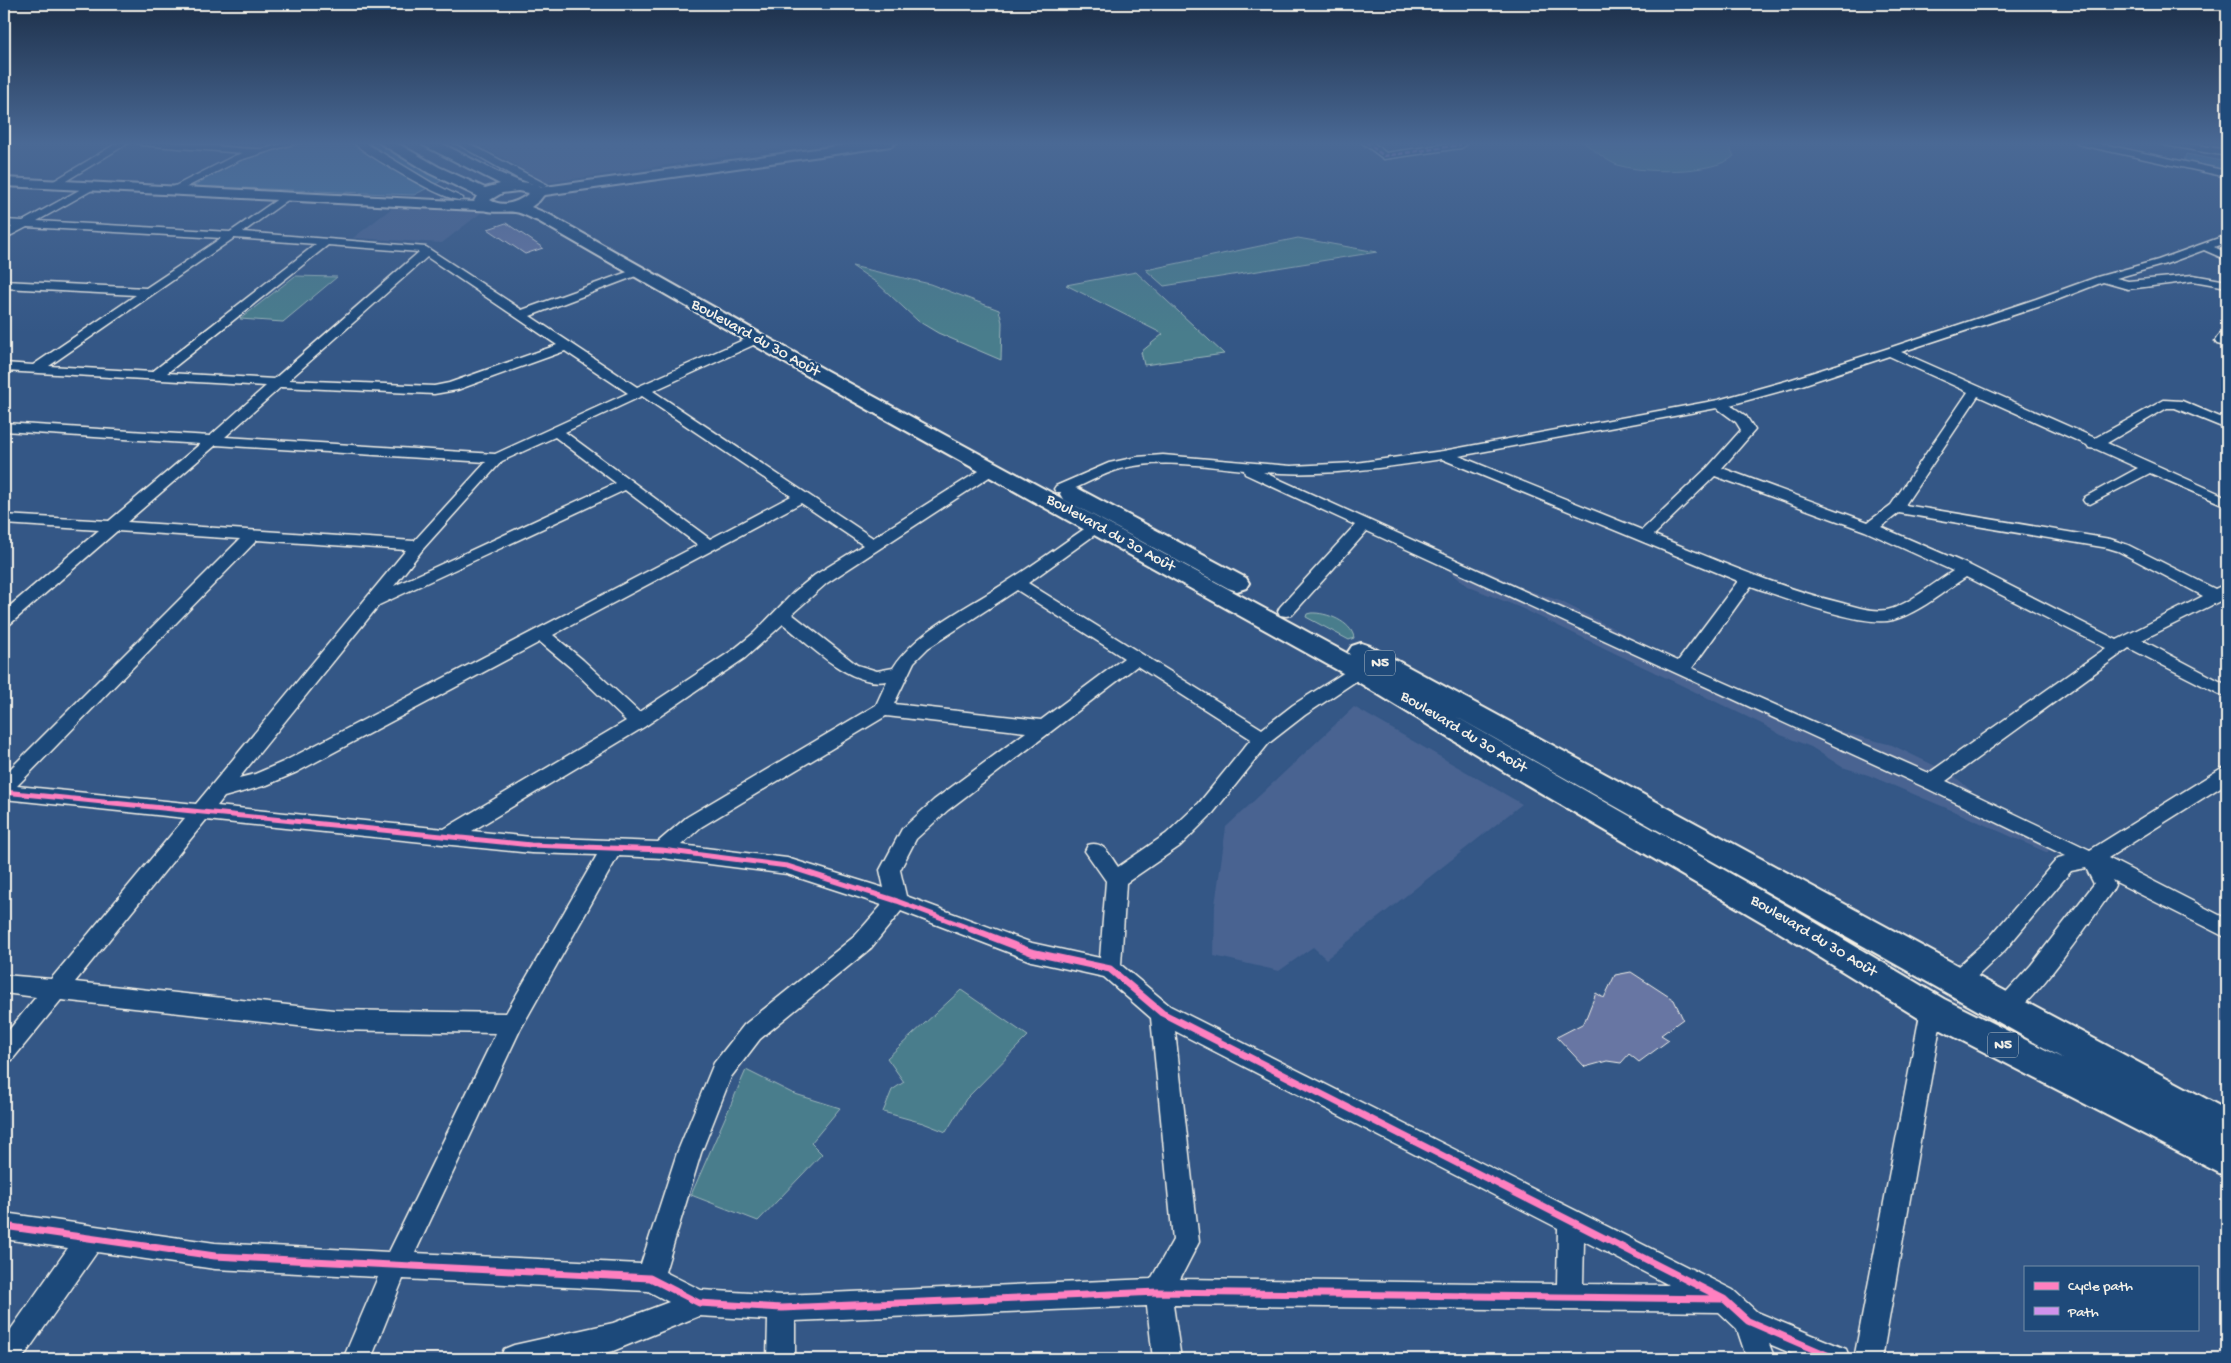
<svg xmlns="http://www.w3.org/2000/svg" width="2231" height="1363" font-family="'Gochi Hand',sans-serif">
<style>
.built{fill:#486391}
.green{fill:#487d8c;stroke:#9eb7ba}
.water{fill:#4879a4;stroke:#8da9bf}
.building{fill:#6876a3;stroke:#f4f1e8}
.lines{fill:none;stroke-linecap:round;stroke-linejoin:round}
.minor-casing{stroke:#f4f1e8;stroke-width:3}
.major-casing{stroke:#f4f1e8;stroke-width:4}
.highway-casing{stroke:#f4f1e8;stroke-width:4}
.minor{fill:#1f4a7a;fill-rule:evenodd}
.major{fill:#1f4a7a;fill-rule:evenodd}
.highway{fill:#1f4a7a;fill-rule:evenodd}
.quiet{stroke:#d193ec;stroke-width:2.5;stroke-dasharray:5 2.5;stroke-linecap:butt}
.cycleway-far1-casing{stroke:#1f4a7a;stroke-width:8}
.cycleway-casing{stroke:#1f4a7a;stroke-width:10}
.cycleway-far1{stroke:#ff80c0;stroke-width:5}
.cycleway{stroke:#ff80c0;stroke-width:7}
.labels{text-anchor:middle;dominant-baseline:central;stroke-width:4.5;stroke-linejoin:round;paint-order:stroke}
.shield{fill:#1f4a7a;stroke:#b4bfc7;stroke-width:1}
.shield-label{font-size:15px;font-weight:bold;fill:#f4f1e8}
.street-label{font-size:16px;fill:#f4f1e8;stroke:#1f4a7a}
</style>
<rect width="100%" height="100%" fill="#345786"/>
<filter id="ink" filterUnits="userSpaceOnUse"><feTurbulence type="fractalNoise" baseFrequency=".02" numOctaves="2"/><feDisplacementMap in="SourceGraphic" scale="10" xChannelSelector="R" yChannelSelector="G"/><feConvolveMatrix kernelMatrix="1 2 1 2 8 2 1 2 1" color-interpolation-filters="sRGB"/></filter>
<g filter="url(#ink)">
<path class="built" d="M475 142H820L547 183Z
M392 208 482 212 442 243 353 238Z
M1445 567 1482 568 1519 587 1560 601 1665 655 1779 708 1846 733 1892 745 1952 774 1975 794 2052 831 2048 853 1956 812 1868 775 1842 767 1811 747 1781 735 1764 725 1521 608 1467 586Z
M1354 707 1522 804 1326 959 1313 947 1279 971 1214 956 1215 905 1226 827Z"/>
<path class="green" d="M1583 142H1726L1734 156C1715 174 1639 174 1615 164 1604 159 1593 149 1583 142Z
M1298 238 1377 252 1164 286 1146 270Z
M852 266 930 284 999 310 1002 322 1001 360 938 333 918 321 877 283Z
M1136 272 1224 354 1144 365 1141 352 1163 334 1066 285Z
M295 276 337 277 283 322 240 319Z
M1311 613C1326 612 1352 622 1354 638L1349 640 1306 617 1307 614Z
M961 990 1028 1036 966 1099 946 1132 923 1123 883 1112 892 1090 904 1082 887 1058Z
M746 1070 792 1093 840 1108 811 1143 822 1154 758 1221 691 1195Z"/>
<path class="water" d="M309 142H381L447 178 414 195 193 186 237 162 261 153Z
M2186 154 2227 162V171L2184 162Z"/>
<path class="building" d="M506 223 543 248 525 254 488 229Z
M1631 972 1674 1000 1683 1019 1661 1035 1669 1040 1639 1062 1629 1054 1621 1063 1607 1061 1585 1067 1557 1037 1584 1023 1596 993 1604 998 1615 975Z"/>
<g class="lines">
<g class="minor-casing">
<path id="minor" d="M119 142H130L56 187H48L47 185Z
M136 142C177 139 217 148 257 149 269 150 282 141 299 142L240 160 173 194 169 193V189L234 156 243 153 141 145Z
M353 142H364L432 183 463 198 462 200C448 203 364 154 353 142Z
M454 142H466L548 185 543 188 517 178Z
M1361 142H1372L1386 153 1461 142 1466 145 1461 148 1384 159Z
M2076 142H2093L2227 171V177L2081 145Z
M2159 142H2179L2227 150V156L2164 145Z
M90 184 94 185V189L37 221 230 232 285 194 290 197 289 199 243 232 426 247 522 310 633 270H641L643 272 641 274 530 316 637 387 752 336H760L762 339 760 342 653 391 873 538 987 466H997L999 469 997 472 827 583 792 614 857 665 877 671 893 668C917 629 973 605 1011 579 1038 562 1063 543 1090 525H1100L1103 528 1100 531 1028 583 1262 729 1293 705 1353 667 1359 665 1365 667 1368 671 1365 675 1305 715 1269 743 1213 813 1180 846 1126 883 1121 965 1170 1006 1733 1290 1757 1312 1846 1349 1850 1359H1805L1769 1344 1775 1359H1747L1737 1329 1719 1312 1173 1305 1181 1359H1153L1147 1306 795 1321V1359H767L768 1320 699 1316 613 1351 574 1359H500L504 1349 514 1345 613 1323 669 1302 648 1291 403 1279 371 1359H343L378 1277 215 1269 97 1252 22 1359H4V1339L68 1248 4 1239V1213L215 1243 389 1252 496 1033 334 1030 61 1000 12 1060 4 1063V1036L36 997 4 993V975L51 979 185 818 4 799V775L240 539 117 531 10 624 4 625V611L99 530 4 524V515L109 521 200 444 4 431V423L210 436 266 386 4 371V363L33 365 136 295 4 288V281L146 288 221 238 27 227 4 239V232L12 227 4 226V220L23 221ZM234 238 316 244 152 372 49 366ZM328 245 419 252 274 379 167 373ZM427 257 557 345 449 383 434 386 289 380ZM565 351 628 393 495 454 225 437 281 387 434 394 457 390ZM642 396 791 496 710 539 565 432ZM555 437 616 483 394 586 423 549 502 461ZM216 445 486 462 414 541 127 522ZM625 490 698 545 283 762 255 774 239 778 379 605ZM801 503 863 545 815 575 794 592 754 633 733 650 639 712 583 660 553 635ZM257 540 406 550 196 804 17 786ZM1017 590 1124 658 1041 720 894 704 914 662 928 648ZM783 624C810 645 850 688 887 681L876 705 687 817 658 842 531 837 472 831 644 727 745 658ZM540 642 571 668 626 721 444 829 217 806 224 797 267 785 297 772ZM1137 666 1251 739 1199 803 1166 834 1118 867C1110 856 1104 840 1088 845L1085 851 1106 881 1100 958 1032 943 906 896 900 870 916 839 948 810ZM886 716 1026 732 934 800 902 829 880 870 884 888 787 858 681 845 701 827ZM206 820 531 853 597 855 506 1013 334 1010 75 982ZM618 856 662 858 787 874 882 905 855 936 744 1025 714 1063 677 1153 641 1264 415 1253 520 1030ZM901 911 1031 961 1104 977 1151 1018 1173 1240 1151 1279 782 1295 701 1290 665 1272 701 1153 731 1077 760 1039 871 948ZM1175 1031 1558 1228 1557 1284 1180 1279 1199 1242ZM1584 1241 1669 1285 1583 1284Z
M2227 235V242L2214 247 2227 253V260L2204 250 2166 264 2116 278 2128 281 2193 275 2227 281V287L2193 281 2128 289 2103 282 2044 305 1901 352 2095 438 2164 400 2182 401 2227 420V429L2175 408H2167L2107 443 2227 497V506L2150 473 2090 504 2085 503 2083 500 2085 497 2138 468 2096 449 2089 448 2087 445 1978 396 1905 505 2110 539 2128 545 2215 589 2227 583V596L2222 600 2142 640 2227 685V698L2129 648 1946 781 2090 850 2220 769 2227 767V783L2108 858 2227 919V938L2112 880 2115 885 2112 891C2093 917 2031 1009 2006 1018L1998 1015 1995 1008 1998 1001 2031 965 2094 884 2086 868 2071 871 2005 950 1963 990 1955 993 1947 990 1944 983 1947 976 1989 938 2058 858 2066 856 1924 787 1367 531 1292 615 1286 616 1280 615 1278 611 1280 607 1355 525 1245 474 1244 470C1203 466 1160 458 1120 469 1102 474 1084 485 1066 492H1056L1054 489 1056 486 1109 463 1137 457 1163 455 1291 466 1355 463 1443 451 1718 400 1786 381 1886 349 2036 299 2097 277 2158 260ZM1889 356 1968 392 1891 505 1868 522 1722 468 1755 430 1746 416 1730 405 1796 387ZM1717 408 1736 422 1741 430 1708 467 1642 530 1459 456ZM1442 459 1738 581 1678 661 1263 472C1323 477 1382 468 1442 459ZM1715 476 1865 531 1953 571C1935 582 1907 606 1887 610 1872 612 1856 607 1842 603 1777 587 1716 560 1654 535ZM1899 513 2108 548 2118 551 2203 596 2117 640 1971 566 1881 527ZM1966 577 2106 648 1929 773 1692 668 1751 586C1783 597 1862 628 1893 620 1919 613 1944 591 1966 577Z
M2227 330V342L2221 345 2217 344 2215 341C2218 336 2221 332 2227 330Z
M1932 999 1940 1002 1943 1009 1882 1359H1854L1921 1009 1924 1002Z"/>
</g>
<g class="major-casing">
<path id="major" d="M866 142H897L891 146 538 196 531 192 538 188Z
M4 178 496 203 503 207 496 211 4 186Z"/>
</g>
<g class="highway-casing">
<path id="highway" d="M378 142H395L439 167 485 188 500 184 423 145 421 142H439L497 172 521 182 536 184 546 192 539 201 531 207 550 215 827 371 1350 655 1348 652 1352 646 1361 643 1370 646 1964 969 2227 1110V1177L1920 1019 1774 929 1505 772 1350 677 813 379 538 221C532 219 523 213 515 212 500 210 485 217 474 201L477 196 429 173ZM518 191 529 193C519 202 503 208 490 200L502 193ZM1453 715 2064 1059 1944 999 1796 911Z
M1071 487 1079 489 1246 578 1249 583 1246 588 1237 591 1228 588 1063 499 1060 494 1063 489Z"/>
</g>
<use href="#minor" class="minor"/>
<use href="#major" class="major"/>
<use href="#highway" class="highway"/>
<path class="quiet" d="M1366 142 1384 156 1461 145"/>
<g class="cycleway-far1-casing">
<path id="cycleway-far1" d="M4 792 531 845 662 850 787 866 897 901 974 930"/>
</g>
<g class="cycleway-casing">
<path id="cycleway" d="M971 929 1031 952 1110 969 1162 1013 1724 1299 1748 1321 1836 1359
M4 1226 215 1256 650 1278 699 1303 782 1308 1158 1292 1721 1299"/>
</g>
<use href="#cycleway-far1" class="cycleway-far1"/>
<use href="#cycleway" class="cycleway"/>
</g>
</g>
<linearGradient id="sky" x2="0" y2="1"><stop stop-color="#1d304a"/><stop offset="0.43" stop-color="#4a6995"/><stop offset="1" stop-color="#4a6995" stop-opacity="0"/></linearGradient>
<rect width="2231" height="333" fill="url(#sky)"/>
<g class="labels">
<g class="shield">
<rect x="1365" y="650.5" width="30" height="25" rx="4"/>
<rect x="1988" y="1032.5" width="30" height="25" rx="4"/>
</g>
<g class="shield-label">
<text x="1380" y="663">N5</text>
<text x="2003" y="1045">N5</text>
</g>
<g class="street-label">
<text transform="translate(755 339) rotate(29)">Boulevard du 30 Août</text>
<text transform="translate(1110 534) rotate(29)">Boulevard du 30 Août</text>
<text transform="translate(1463 733) rotate(31)">Boulevard du 30 Août</text>
<text transform="translate(1813 937) rotate(31)">Boulevard du 30 Août</text>
</g>
</g>
<rect width="2231" height="1363" fill="none" stroke="#1f4a7a" stroke-width="20"/>
<rect x="10" y="10" width="2211" height="1343" fill="none" stroke="#f4f1e8" stroke-width="2" filter="url(#ink)"/>
<rect x="2024" y="1266" width="175" height="65" fill="#1f4a7a" stroke="#748da6"/>
<rect x="2034" y="1282" width="25" height="8" fill="#ff80c0" stroke="#748da6"/>
<text x="2068" y="1290" font-size="15" fill="#f4f1e8">Cycle path</text>
<rect x="2034" y="1307" width="25" height="8" fill="#d193ec" stroke="#748da6"/>
<text x="2068" y="1316" font-size="15" fill="#f4f1e8">Path</text>
</svg>
